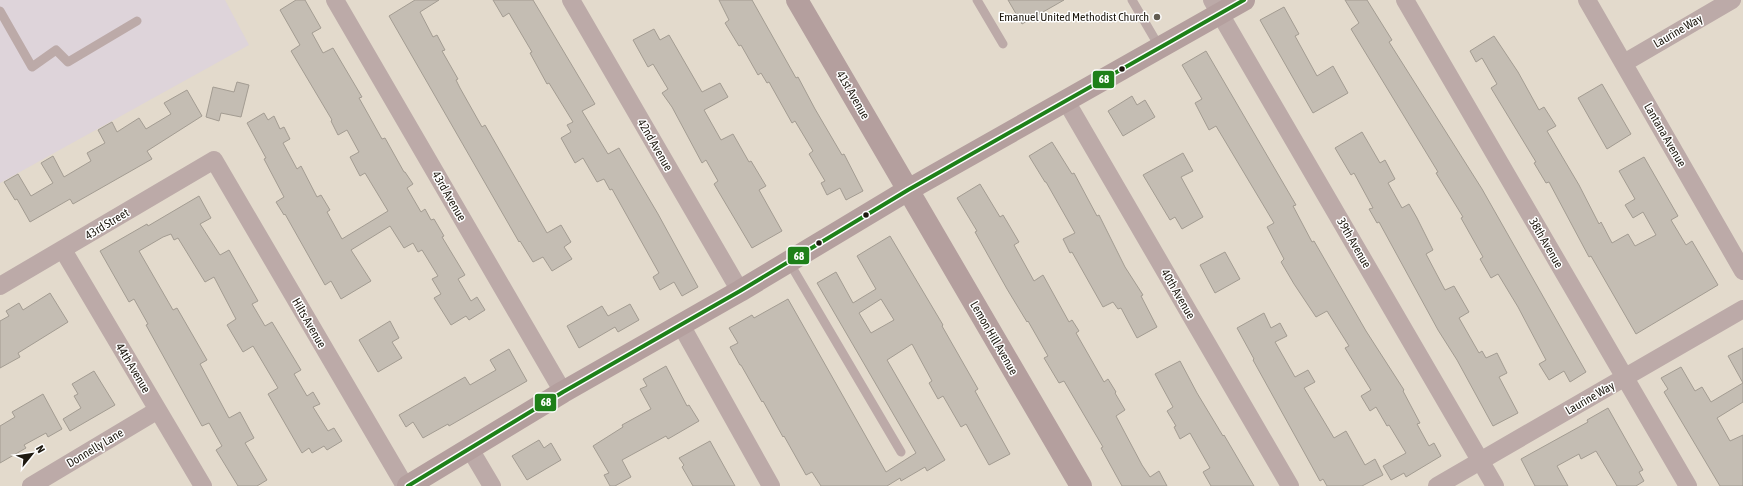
<svg xmlns="http://www.w3.org/2000/svg" width="1743" height="486" font-family="'Asap Condensed',sans-serif">
<style>
.education{fill:#ded4da}
.building{fill:#c4bdb3;stroke:#a39c92;fill-rule:evenodd}
.lines{fill:none;stroke-linecap:round;stroke-linejoin:round}
.lane{stroke:#bcaaa8;stroke-width:9}
.street{stroke:#bcaaa8;stroke-width:18}
.secondary{stroke:#b49f9e;stroke-width:22}
.bus-1-casing{stroke:#fff;stroke-width:7}
.bus-1{stroke:#1e8019;stroke-width:4}
.poi-dot{fill:#635d52;stroke:#fff;stroke-width:1.5}
.bus-dot{fill:#1e1910;stroke:#fff;stroke-width:1.5}
.labels{text-anchor:middle;dominant-baseline:central;stroke-width:3;stroke-linejoin:round;paint-order:stroke}
.poi-label{font-size:12px;fill:#1e1910;stroke:#fff;text-anchor:end}
.street-label{font-size:12px;fill:#1e1910;stroke:#fff}
.line-badge{stroke:#fff;stroke-width:1.5}
.badge-label{font-size:11px;text-anchor:middle;font-weight:bold;fill:#fff}
</style>
<rect width="100%" height="100%" fill="#e3dacc"/>
<path class="education" d="M0 0H225L249 45 0 183Z"/>
<path class="building" d="M296 0H305L321 28 312 33 323 53 333 48 362 97 359 98 382 139 385 138 404 172H405L413 184 407 188 421 212 425 209 431 220 434 219 444 236 442 237 465 275 458 279 471 301 477 297 485 310 469 320 466 316 451 325 434 298 441 294 432 279 438 276 422 250 418 252 413 243 404 248 390 226 351 250 371 281 341 299 331 281 325 285 285 214 284 215 276 202 284 197 264 159 266 158 247 123 264 113 268 120 274 116 280 129 284 127 290 139 283 143 297 169 301 166 317 197 321 195 330 210 327 212 342 239 388 211 365 173 360 176 350 157 359 152 347 130 338 135 331 121 332 120 291 51 300 45 280 10Z
M415 0H439L420 12 433 37 437 35 445 50 442 51 458 79 456 80 460 88 482 127 485 125 547 233 561 225 571 242 564 247 572 259 552 271 543 257 533 262 520 241 519 242 389 16Z
M493 0H533L595 104 582 111 608 154 619 148 658 214 698 287 682 296 674 282 660 290 653 277 659 273 612 189 610 190 604 179 597 182 583 158 575 163 561 138 571 132 567 125 573 122 549 83 547 84 530 53 532 52 509 13 503 17Z
M719 0H752L796 78 798 77 815 109 842 155 844 154 863 191 846 200 840 188 827 195 821 183 825 181 809 154 813 151 795 121 792 123 769 82 767 83 761 73 758 75 741 45 739 46 725 23 729 20Z
M1008 0H1064L1022 24Z
M1345 0H1367L1392 40 1389 42 1482 189 1586 372 1570 382 1564 371 1549 380 1539 364 1546 360 1518 307 1498 274 1491 278 1480 259 1483 257 1461 218 1463 217 1436 173 1438 172 1351 29 1359 23Z
M1284 7 1299 34 1295 36 1317 76 1333 66 1348 93 1313 113 1260 20Z
M654 29 660 40 669 35 702 92 720 83 728 97 704 110 721 140 733 134 749 162 751 161 766 186 759 190 782 231 752 248 714 184 718 181 706 160 702 163 672 107 662 93 668 89 653 64 648 67 633 40Z
M1494 36 1518 72 1539 110 1544 107 1556 126 1547 131 1579 185 1599 224 1601 222 1612 243 1628 234 1635 246 1656 235 1643 212 1633 218 1625 205 1635 199 1619 171 1644 157 1678 216 1671 220 1686 245 1692 241 1718 285 1636 334 1591 256 1589 257 1549 182 1546 183 1534 163 1536 162 1491 88 1497 84 1482 58 1476 62 1470 51Z
M1206 51 1296 205 1293 206 1312 242 1314 241 1366 331 1404 390 1403 391 1420 423 1417 424 1429 446 1434 443 1441 456 1406 477 1404 473 1391 480 1383 466 1406 453 1389 425 1387 426 1376 407 1370 411 1361 396 1371 390 1345 348 1349 346 1327 311 1316 317 1294 284 1281 262 1284 259 1267 227 1274 223 1216 126 1209 130 1195 103 1202 99 1182 65Z
M237 82 249 85 241 117 221 113 219 121 206 117 213 87 234 92Z
M1602 84 1631 134 1607 149 1578 98Z
M187 90 202 116 147 151 152 159 73 204 70 199 30 222 17 199 15 200 4 182 18 174 31 196 53 183 41 163 53 156 64 177 91 161 87 153 105 143 98 130 112 122 117 132 139 118 146 129 171 114 164 103Z
M1132 96 1137 105 1145 100 1155 117 1123 136 1108 111Z
M1362 132 1380 163 1385 160 1395 179 1388 183 1402 208 1409 204 1417 218 1433 250 1426 254 1445 290 1454 286 1469 312 1459 318 1479 353 1482 351 1486 358 1497 353 1507 373 1499 377 1518 413 1493 426 1457 360 1438 330 1379 222 1377 223 1369 209 1373 208 1354 173 1351 175 1335 148Z
M1052 142 1072 174 1074 173 1097 216 1099 215 1125 267 1143 295 1141 296 1157 327 1137 338 1121 308 1118 309 1113 302 1103 307 1072 252 1070 253 1063 239 1075 233 1046 182H1045L1029 156Z
M1183 153 1193 171 1181 177 1203 217 1182 229 1175 217 1170 220 1143 175Z
M980 184 1000 217 1003 215 1019 242 1014 245 1034 281 1043 275 1069 322 1072 320 1079 331 1076 333 1104 382 1108 379 1116 392 1115 393 1125 410 1116 416 1142 465 1150 477 1159 471 1167 486H1122L1101 448 1103 447 1064 381 1059 383 1044 358 1048 356 1028 321 1027 322 1007 289 975 232 977 231 957 198Z
M199 196 211 218 200 224 220 255 229 250 258 301 252 304 265 326 272 322 301 370 294 374 307 396 313 392 320 404 313 407 328 431 334 428 342 441 327 450 324 446 312 453 309 448 302 453 268 394 278 388 253 346 243 352 227 325 236 319 214 277 205 282 178 238 174 240 171 234 163 237 139 251 173 310 177 308 207 360 200 364 229 418 240 412 254 438 245 443 267 480 257 486H238L216 450 222 446 209 423 202 426 146 325 148 324 134 299 129 302 100 251 147 224 148 226Z
M890 236 943 325 942 326 978 389 975 391 1010 454 989 465 966 424 961 427 943 396 938 399 929 383 932 381 912 344 887 360 945 460 927 471 925 467 901 481 900 478 887 486H821L812 472 806 475 784 436 783 437 763 401 762 402 741 365H740L730 347 738 343 729 328 752 315 754 318 788 299 886 472 916 453 817 283 836 272 853 303 876 289 857 256ZM881 299 894 320 871 333 859 313Z
M1225 252 1240 279 1215 293 1200 265Z
M50 293 68 322 18 353 20 357 0 368V321L9 316 6 311 19 303 23 310Z
M630 304 639 320 618 332 615 327 579 348 567 326 602 306 608 316Z
M1264 313 1271 328 1280 323 1287 336 1275 342 1295 377 1308 370 1315 382 1304 388 1334 438 1346 431 1365 465 1375 459 1383 475 1362 486H1327L1323 479 1320 481 1253 360 1254 359 1237 328Z
M390 321 399 338 392 342 402 358 378 372 359 340Z
M1743 348V402L1717 418 1730 441 1743 435V486H1720L1664 392 1668 389 1661 378 1681 367 1695 391 1702 387 1711 402 1743 383 1728 356Z
M509 349 527 381 449 426 448 424 423 438 413 422 406 427 399 415 465 377 470 385 496 370 490 360Z
M1180 361 1197 393 1223 436 1224 435 1254 486H1211L1203 472 1210 468 1190 433 1180 439 1174 427 1176 426 1167 411 1173 407 1155 374Z
M666 366 687 406 689 405 699 421 668 439 666 436 622 460 631 477 615 486H610L604 475 609 473 593 446 623 427 622 425 651 409 640 389 647 386 643 379Z
M94 371 115 405 70 431 63 419 81 408 74 396 78 394 72 384Z
M43 394 62 429 48 437 46 433 24 445 26 448 0 463V426L15 417 12 412Z
M1608 408 1643 470 1639 472 1644 481 1636 486H1617L1596 451 1581 459 1579 454 1557 466 1568 486H1535L1521 459 1588 422 1587 420Z
M539 440 544 448 551 443 561 460 527 480 512 456Z
M710 441 735 486H693L682 467 684 465 679 458Z"/>
<g class="lines">
<path class="lane" d="M977 0 1003 44
M1132 0 1160 48
M0 11 32 67 56 50 68 62 137 21
M789 262 901 452"/>
<path class="street" d="M335 0 563 392
M571 0 740 291
M1212 0 1495 486
M1405 0 1688 486
M1587 0 1743 271
M1624 63 1732 0
M1066 101 1290 486
M63 250 203 486
M0 286 214 160 405 486
M681 325 771 486
M470 449 492 486
M31 486 158 410
M1437 486 1743 309"/>
<path class="secondary" d="M797 0 1081 486
M408 486 563 392 740 291 908 190 1244 0"/>
<g class="bus-1-casing">
<path id="bus-1" d="M408 486 563 392 740 291 908 190 1244 0"/>
</g>
<use href="#bus-1" class="bus-1"/>
</g>
<circle class="poi-dot" cx="1157" cy="17" r="4"/>
<g class="bus-dot">
<circle cx="1122" cy="69" r="3.5"/>
<circle cx="866" cy="215" r="3.5"/>
<circle cx="819" cy="243" r="3.5"/>
</g>
<g class="labels">
<g class="poi-label">
<text x="1149" y="17">Emanuel United Methodist Church</text>
</g>
<g class="street-label">
<text transform="translate(1678 31) rotate(-30)">Laurine Way</text>
<text transform="translate(853 95) rotate(60)">41st Avenue</text>
<text transform="translate(1665 135) rotate(60)">Lantana Avenue</text>
<text transform="translate(655 145) rotate(60)">42nd Avenue</text>
<text transform="translate(449 196) rotate(60)">43rd Avenue</text>
<text transform="translate(107 224) rotate(-31)">43rd Street</text>
<text transform="translate(1354 243) rotate(60)">39th Avenue</text>
<text transform="translate(1546 243) rotate(60)">38th Avenue</text>
<text transform="translate(1178 294) rotate(60)">40th Avenue</text>
<text transform="translate(309 323) rotate(60)">Hilts Avenue</text>
<text transform="translate(994 338) rotate(60)">Lemon Hill Avenue</text>
<text transform="translate(133 368) rotate(59)">44th Avenue</text>
<text transform="translate(1590 398) rotate(-30)">Laurine Way</text>
<text transform="translate(95 448) rotate(-31)">Donnelly Lane</text>
</g>
</g>
<g class="line-badge">
<rect x="1092" y="70" width="23" height="19" rx="4" fill="#1e8019"/>
<rect x="787" y="246" width="23" height="19" rx="4" fill="#1e8019"/>
<rect x="534" y="393" width="23" height="19" rx="4" fill="#1e8019"/>
</g>
<g class="badge-label">
<text x="1104" y="83">68</text>
<text x="799" y="260">68</text>
<text x="546" y="406">68</text>
</g>
<g transform="translate(32 454) rotate(60)" stroke="#ffffff" stroke-width="3" paint-order="stroke">
<path d="M0-3L7 15L0 10L-7 15Z" fill="#1e1910"/>
<text y="-6" font-size="11" font-weight="bold" text-anchor="middle" fill="#1e1910">N</text>
</g>
</svg>
